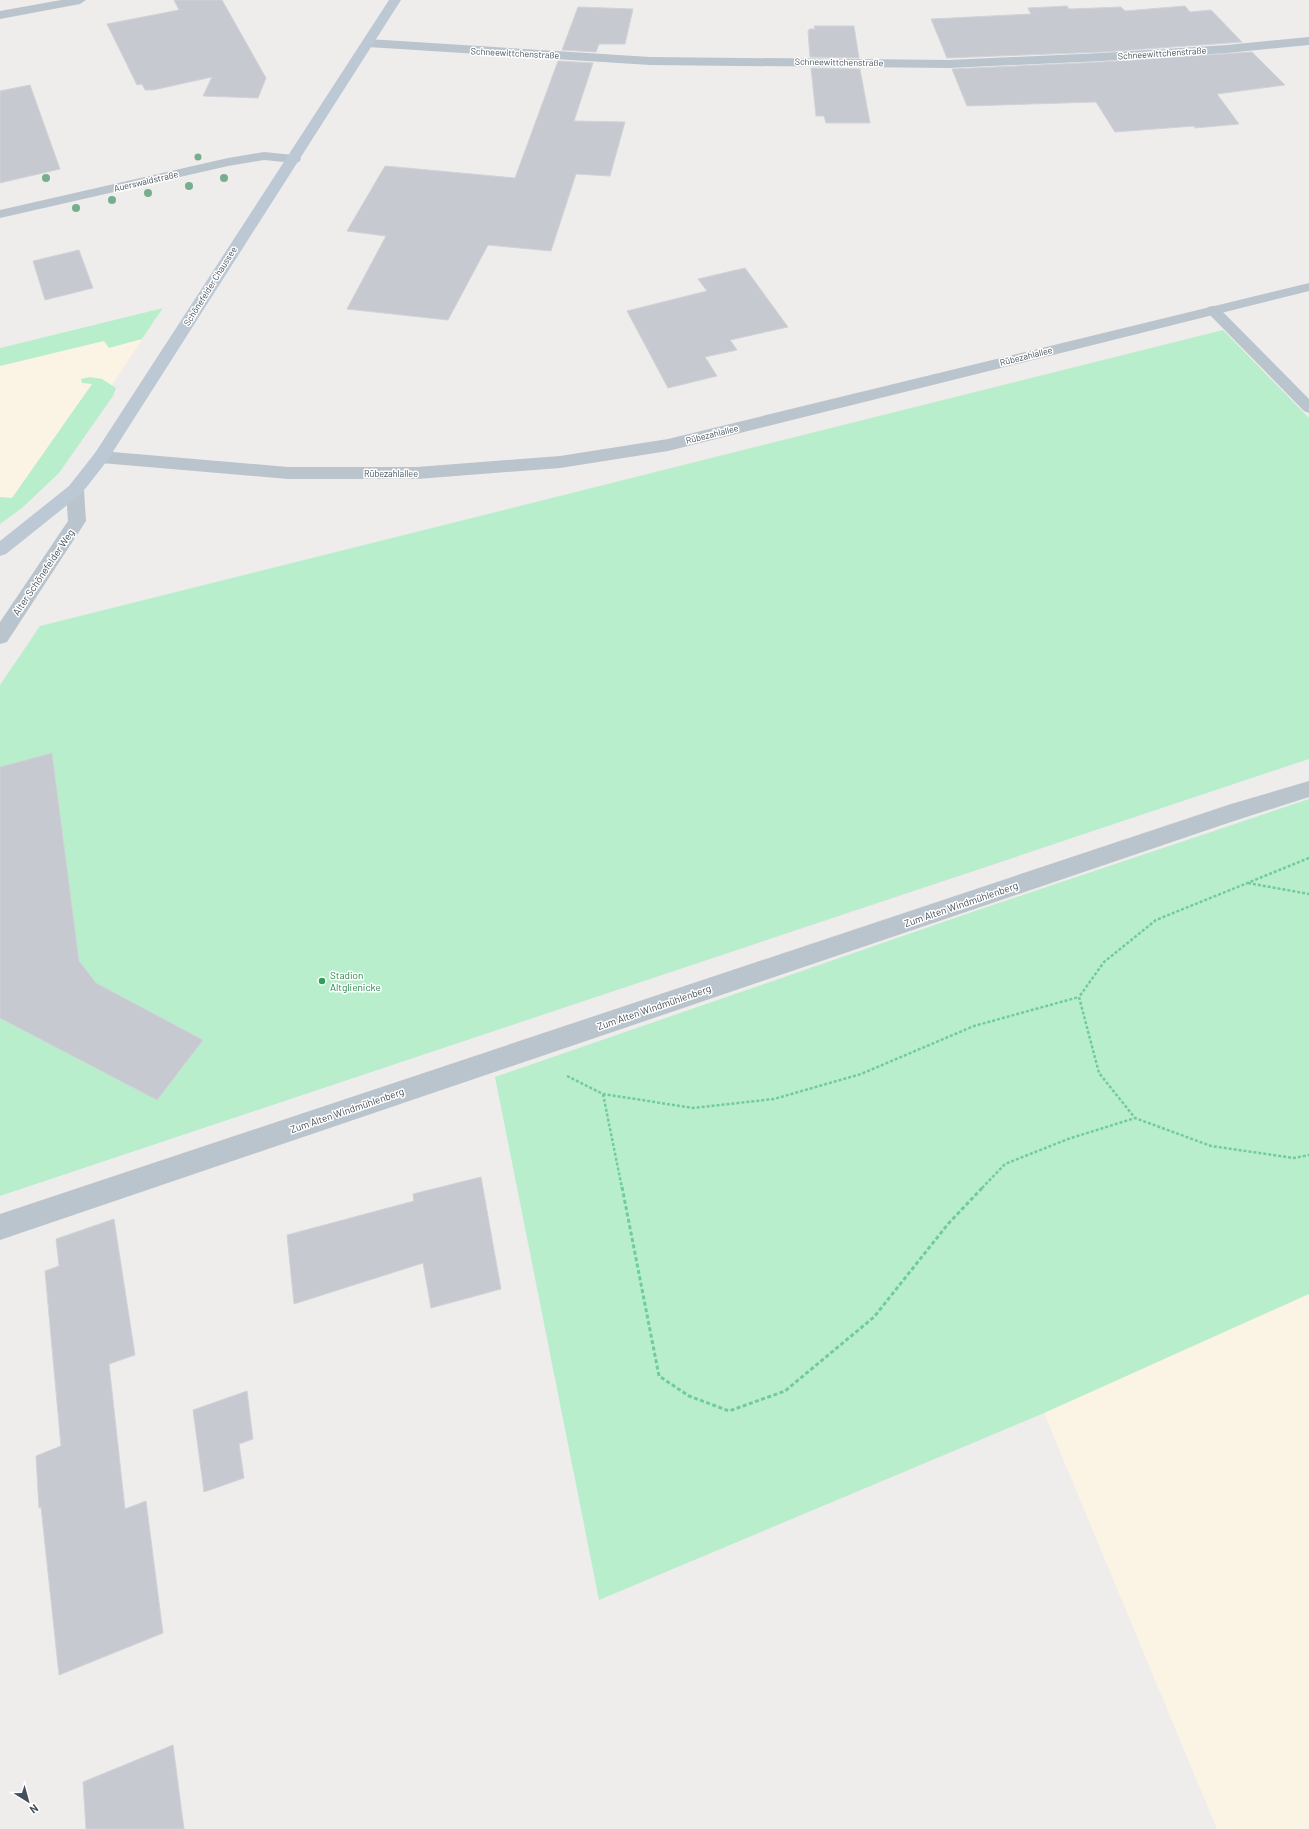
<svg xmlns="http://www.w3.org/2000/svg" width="1309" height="1829" font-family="Barlow,sans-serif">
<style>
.commercial{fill:#fbf4e4}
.green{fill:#b9eecc}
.building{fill:#c6c9cf;stroke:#d0d3d8}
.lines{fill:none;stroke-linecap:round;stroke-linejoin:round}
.path-far1{stroke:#71cc9d;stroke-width:2.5;stroke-dasharray:3 2;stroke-linecap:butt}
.path{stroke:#71cc9d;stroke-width:3;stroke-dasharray:4 2.5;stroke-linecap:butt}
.service{fill:#bac4cc;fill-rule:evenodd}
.minor{fill:#bac4cc;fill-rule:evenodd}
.secondary{fill:#bcc8d4;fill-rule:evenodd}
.tree{fill:#78ae90}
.leisure-dot{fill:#2e9e5b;stroke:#fff;stroke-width:1.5}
.labels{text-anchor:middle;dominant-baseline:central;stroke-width:3;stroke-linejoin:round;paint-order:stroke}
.far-street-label{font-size:9px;fill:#45505a;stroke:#fff}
.street-label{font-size:10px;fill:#45505a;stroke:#fff}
.leisure-label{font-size:10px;fill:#27864d;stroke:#fff;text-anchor:start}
</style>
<rect width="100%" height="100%" fill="#efecec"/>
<path class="commercial" d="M163 308 54 472 22 508 0 519V348Z
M1309 1294V1829H1217L1044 1413Z"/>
<path class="green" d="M163 308 142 339 109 348 104 341 0 366V348Z
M1223 330 1309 418V759L0 1196V685L40 626Z
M90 377 102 379 116 388 113 396 59 473 22 508 0 524V497L12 498 92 384 82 383 81 379Z
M1309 799V1294L1044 1413 599 1600 495 1077 975 911Z"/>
<path class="building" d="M174 0H222L266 78 258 98 203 96 212 77 153 90H145L142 84 137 85 107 24 179 10Z
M1067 6 1069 9 1121 7 1125 11 1185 6 1190 12 1211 10 1242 42 1102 52 947 58 931 19 1031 14 1028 8Z
M578 7 633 9 625 44H599L596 52 562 50Z
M814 26H854L859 58 810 57 808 31H809V29H815Z
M1252 52 1285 85 1217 94 1239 124 1195 128 1194 126 1115 132 1096 102 967 106 952 69 1102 62Z
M558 61 593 63 574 121 625 122 610 176 576 174 551 251 488 245 448 320 347 309 386 236 347 231 385 166 515 178Z
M811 68 860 69 870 123H826L824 116H816Z
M30 85 60 169 0 183V91Z
M79 250 93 288 45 300 33 261Z
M745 268 788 327 730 340 737 350 705 357 717 376 668 388 627 311 707 291 698 279Z
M52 753 79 961 96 983 203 1040 157 1100 0 1018V767Z
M481 1177 501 1289 431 1308 423 1263 294 1304 287 1235 414 1201 413 1194Z
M114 1219 135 1355 109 1364 125 1509 146 1501 163 1633 59 1675 41 1507 39 1508 36 1456 61 1446 45 1271 59 1266 56 1239Z
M247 1391 253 1439 239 1444 244 1478 204 1492 193 1410Z
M173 1745 184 1829H86L83 1782Z"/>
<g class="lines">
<path class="path-far1" d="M1309 858 1156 920 1104 962 1079 997 1099 1073 1135 1118 1211 1146 1294 1158 1309 1155
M1248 883 1309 894
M567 1076 603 1094 693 1108 774 1099 861 1074 974 1026 1079 997
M603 1094 622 1188
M982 1188 1005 1164 1068 1139 1135 1118"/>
<path class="path" d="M622 1187 659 1376 689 1396 729 1411 785 1391 874 1317 948 1224 983 1187"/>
<path class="service" d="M1213 306 1218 307 1309 399V413L1304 411 1208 313 1206 310 1208 307Z"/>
<path class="minor" d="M61 0H86L80 4 0 19V11Z
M1309 37V45L1227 53 1102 61 949 68 650 65 368 47 364 46 362 43 364 40 368 39 650 57 949 60 1102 53 1227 45Z
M264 152 294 155 299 156 301 159 299 162 294 163 264 160 228 166 0 218V210L228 158Z
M1309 283V291L668 451 560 468 417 479H288L101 463 95 461 93 457 95 453 101 451 288 467H417L560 456 668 439Z
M75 484 81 486 84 490 86 521 7 642 0 644V622L68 521 66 490 69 486Z
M1309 781V797L1231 822 0 1240V1214L1231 804Z"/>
<path class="secondary" d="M389 0H401L107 461 81 494 6 554 0 556V541L69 486 95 453Z"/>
</g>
<g class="tree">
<circle cx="198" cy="157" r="3.5"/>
<circle cx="46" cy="178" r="4"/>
<circle cx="224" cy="178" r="4"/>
<circle cx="189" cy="186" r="4"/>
<circle cx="148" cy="193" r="4"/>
<circle cx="112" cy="200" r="4"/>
<circle cx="76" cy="208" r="4"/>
</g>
<circle class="leisure-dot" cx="322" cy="981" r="4"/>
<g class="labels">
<g class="far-street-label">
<text transform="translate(515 53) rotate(3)">Schneewittchenstraße</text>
<text transform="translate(1162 53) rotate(-4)">Schneewittchenstraße</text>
<text transform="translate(839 62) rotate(1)">Schneewittchenstraße</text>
<text transform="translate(146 181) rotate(-13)">Auerswaldstraße</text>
<text transform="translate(210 286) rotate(-58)">Schönefelder Chaussee</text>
<text transform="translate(1026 356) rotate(-14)">Rübezahlallee</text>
<text transform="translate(712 434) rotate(-14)">Rübezahlallee</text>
<text x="391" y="473">Rübezahlallee</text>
</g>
<g class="street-label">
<text transform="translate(43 572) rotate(-56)">Alter Schönefelder Weg</text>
<text transform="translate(961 904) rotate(-19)">Zum Alten Windmühlenberg</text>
<text transform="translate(654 1007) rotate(-19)">Zum Alten Windmühlenberg</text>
<text transform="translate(347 1110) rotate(-19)">Zum Alten Windmühlenberg</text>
</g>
<g class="leisure-label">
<text x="330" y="975">Stadion<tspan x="330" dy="12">Altglienicke</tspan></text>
</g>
</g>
<g transform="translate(28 1801) rotate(143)" stroke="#ffffff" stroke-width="3" paint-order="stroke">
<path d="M0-3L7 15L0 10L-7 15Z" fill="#45505a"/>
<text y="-6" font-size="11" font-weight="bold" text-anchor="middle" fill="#45505a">N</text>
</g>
</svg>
